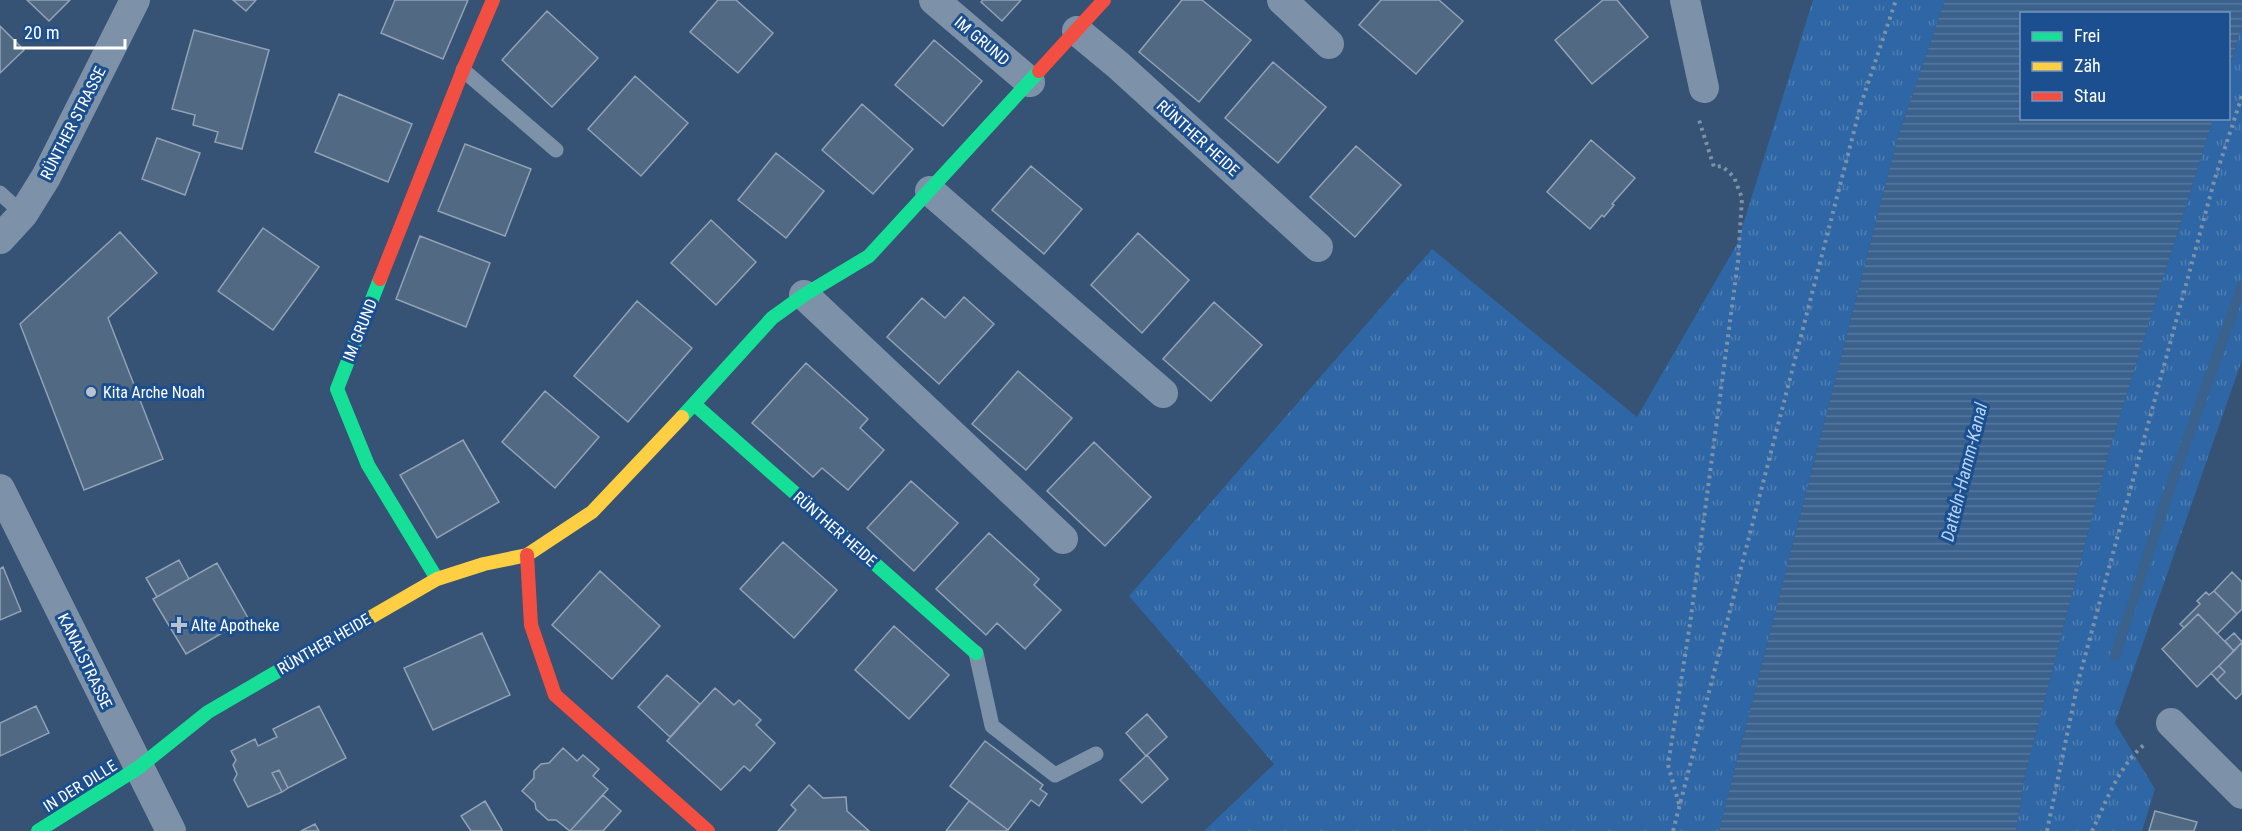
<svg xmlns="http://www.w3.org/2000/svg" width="2242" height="831" font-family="'Roboto Condensed',sans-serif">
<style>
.grass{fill:url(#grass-tufts)}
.water{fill:url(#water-rules)}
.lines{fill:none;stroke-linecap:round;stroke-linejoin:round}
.stream{stroke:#3b618d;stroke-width:10}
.building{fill:#526984;stroke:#92a2b6;stroke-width:1.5}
.path{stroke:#7d92a8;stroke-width:4;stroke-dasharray:3 4.5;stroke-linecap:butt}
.lane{stroke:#7d92a8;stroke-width:15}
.street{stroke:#7d92a8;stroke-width:30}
.fast{stroke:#16e098;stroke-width:14}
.slow{stroke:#ffcf43;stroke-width:14}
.jam{stroke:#f24e42;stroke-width:14}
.poi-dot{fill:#b9c2ce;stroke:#1b4f8f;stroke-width:2}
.labels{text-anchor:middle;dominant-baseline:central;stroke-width:6;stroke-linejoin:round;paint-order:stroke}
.street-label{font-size:16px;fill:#fff;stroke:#1b4f8f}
.poi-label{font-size:16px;fill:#fff;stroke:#1b4f8f;text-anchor:start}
.water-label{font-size:18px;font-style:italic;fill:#b5d3f5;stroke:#1b4f8f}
</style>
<defs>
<pattern id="grass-tufts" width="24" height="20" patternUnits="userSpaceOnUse" patternTransform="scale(1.5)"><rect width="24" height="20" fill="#2f66a5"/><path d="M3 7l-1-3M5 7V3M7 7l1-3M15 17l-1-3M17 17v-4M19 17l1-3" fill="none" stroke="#4e7db2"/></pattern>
<pattern id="water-rules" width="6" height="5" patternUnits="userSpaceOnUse" patternTransform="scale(1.5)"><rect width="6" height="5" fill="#3b618d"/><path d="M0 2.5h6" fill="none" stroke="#58799e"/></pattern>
</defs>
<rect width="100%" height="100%" fill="#365274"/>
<path class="grass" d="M1813 0H1945L1897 140 1719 831H1204L1274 764 1129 596 1432 249 1637 417 1737 244Z
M2242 26V360L2115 723 2155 789 2142 831H2016L2025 775 2110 447 2213 119 2228 118 2229 69Z"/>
<path class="water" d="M1945 0H2242V26L2229 69 2228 14H2022V118L2213 119 2110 447 2025 775 2016 831H1719L1897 140Z"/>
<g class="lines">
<path class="stream" d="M2115 656 2171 485 2242 286"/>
</g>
<path class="building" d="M27 0H70L49 21Z
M233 0H256L246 11Z
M395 0H468L443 59 381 33Z
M718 0H736L773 33 738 73 690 32Z
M983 0H1021L1002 21 981 2Z
M1182 0H1202L1251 40 1199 102 1139 52Z
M1381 0H1439L1463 21 1416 74 1359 25Z
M1603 0H1617L1648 37 1592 84 1555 40Z
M547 11 598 58 552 107 502 60Z
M0 26 24 50 0 73Z
M194 30 269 50 242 149 215 142 218 132 193 125 195 115 172 109Z
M934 40 982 81 943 126 895 85Z
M1273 62 1326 107 1278 163 1225 118Z
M635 76 688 123 641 176 588 129Z
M339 94 412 124 388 182 315 152Z
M862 104 913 149 873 194 822 150Z
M157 138 200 153 185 195 142 179Z
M1591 140 1635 178 1612 204 1614 205 1604 217 1602 215 1590 229 1547 192Z
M465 144 531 169 505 236 438 211Z
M1356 146 1401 185 1355 237 1310 197Z
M776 153 824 191 786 238 738 200Z
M1031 166 1082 209 1044 254 992 210Z
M711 220 756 262 716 305 671 263Z
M263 228 319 267 273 330 218 291Z
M120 232 157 273 108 318 163 459 84 490 20 324Z
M1138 233 1189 280 1142 333 1091 285Z
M420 236 490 263 466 327 396 299Z
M964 297 994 324 939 384 887 337 922 298 945 318Z
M637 301 692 348 628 422 574 376Z
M1214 302 1262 345 1211 401 1163 359Z
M806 363 868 419 860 428 884 450 848 490 822 468 813 477 752 423Z
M1018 371 1072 418 1026 470 972 424Z
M545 391 599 437 555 488 502 442Z
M463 440 499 502 437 538 400 475Z
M1094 442 1151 497 1105 546 1047 491Z
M911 481 958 523 914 571 867 528Z
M989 533 1039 579 1034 585 1061 610 1025 649 997 623 986 635 936 589Z
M783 542 837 590 794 638 740 589Z
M179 560 189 579 157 597 146 578Z
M217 563 248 618 186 654 153 599Z
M3 567 21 611 0 620V569Z
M600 571 660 626 612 679 552 625Z
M2232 572 2242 582V609L2237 614 2214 591Z
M2214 591 2237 614 2217 634 2198 614 2184 628 2180 624 2200 604 2197 601 2206 592 2209 595Z
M2198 614 2234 651 2197 687 2162 649Z
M894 626 949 675 909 719 855 670Z
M482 633 510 695 433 730 404 668Z
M2234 633 2242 642 2234 651 2225 641Z
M2242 642V693L2236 699 2217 680 2225 672 2219 666Z
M2219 666 2225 672 2217 680 2211 673Z
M667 675 700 704 670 737 638 707Z
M715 688 734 705 739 700 761 720 756 725 775 743 750 771 744 766 721 790 667 741Z
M36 706 49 733 0 756V723Z
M319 706 346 758 288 788 279 770 272 773 282 792 248 807 234 780 237 774 233 765 236 760 231 751 255 739 258 746 277 737 273 729Z
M1147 714 1167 737 1146 756 1126 733Z
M985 741 1043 785 1040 789 1047 794 1039 806 1031 800 1008 830 950 786Z
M563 748 577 761 583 755 599 769 593 776 608 789 570 831 556 820H548L536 809 535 803 522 791 534 778V771L541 764 549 763Z
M1147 755 1168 779 1142 803 1120 780Z
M279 770 288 788 282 792 272 773Z
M809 785 823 798 846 797 847 811 869 831H778L796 810 791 805Z
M603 795 621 811 603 831H570Z
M485 801 502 830 500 831H471L461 816Z
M969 801 1008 830 1007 831H946Z
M2155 811 2197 822 2194 831H2149Z
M315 824 319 831H301Z"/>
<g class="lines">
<path class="path" d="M1679 804 1668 765 1690 624 1738 261 1742 198 1734 177 1722 166 1714 167 1699 120
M1673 831 1861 104 1896 0
M2047 831 2078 682 2215 178 2242 96
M2092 831C2106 802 2119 765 2145 744"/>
<path class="lane" d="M463 70 556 150
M0 193 23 214
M976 653 992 726 1055 775 1096 754"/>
<path class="street" d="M934 0 1030 82
M1282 0 1329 44
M1685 0 1704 88
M1077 31 1118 65 1318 247
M930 191 1163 393
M0 239 23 214 46 177 135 0
M804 295 1063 539
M0 489 171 831
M2171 723 2242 794"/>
<path class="fast" d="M380 279 337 389 368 465 437 579
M694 404 976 653
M682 417 772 318 804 295 869 256 1039 71
M38 831 138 768 208 712 340 635"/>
<path class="slow" d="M340 635 437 579 484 564 527 555 592 512 682 417"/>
<path class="jam" d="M1039 71 1104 0
M380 279 463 70 493 0
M527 555 531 625 555 695 708 831"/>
</g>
<g class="poi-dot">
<circle cx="91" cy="392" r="6"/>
<path d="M176 616h6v6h6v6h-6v6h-6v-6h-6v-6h6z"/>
</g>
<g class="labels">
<g class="street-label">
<text transform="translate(982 41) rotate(40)">IM GRUND</text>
<text transform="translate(73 123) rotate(-63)">RÜNTHER STRASSE</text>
<text transform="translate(1198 138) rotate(42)">RÜNTHER HEIDE</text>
<text transform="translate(360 330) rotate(-68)">IM GRUND</text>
<text transform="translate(835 529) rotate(41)">RÜNTHER HEIDE</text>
<text transform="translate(324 644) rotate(-30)">RÜNTHER HEIDE</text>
<text transform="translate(85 661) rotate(64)">KANALSTRASSE</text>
<text transform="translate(80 786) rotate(-32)">IN DER DILLE</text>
</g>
<g class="poi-label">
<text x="103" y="392">Kita Arche Noah</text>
<text x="191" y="625">Alte Apotheke</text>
</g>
<g class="water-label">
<text transform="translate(1964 472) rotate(-76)">Datteln-Hamm-Kanal</text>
</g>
</g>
<rect x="2020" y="12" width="210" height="108" fill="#1b4f8f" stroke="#7695bc" stroke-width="1.5"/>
<rect x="2032" y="32" width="30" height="9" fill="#16e098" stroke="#7695bc" stroke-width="1.5"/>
<text x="2074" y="42" font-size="18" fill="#ffffff">Frei</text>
<rect x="2032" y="62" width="30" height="9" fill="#ffcf43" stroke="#7695bc" stroke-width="1.5"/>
<text x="2074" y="72" font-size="18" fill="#ffffff">Zäh</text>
<rect x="2032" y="92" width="30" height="9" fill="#f24e42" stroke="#7695bc" stroke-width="1.5"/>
<text x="2074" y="102" font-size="18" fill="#ffffff">Stau</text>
<path d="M15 39v9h110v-9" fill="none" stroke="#ffffff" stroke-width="3"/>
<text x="24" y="39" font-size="18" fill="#ffffff" stroke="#1b4f8f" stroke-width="4.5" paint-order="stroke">20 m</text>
</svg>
